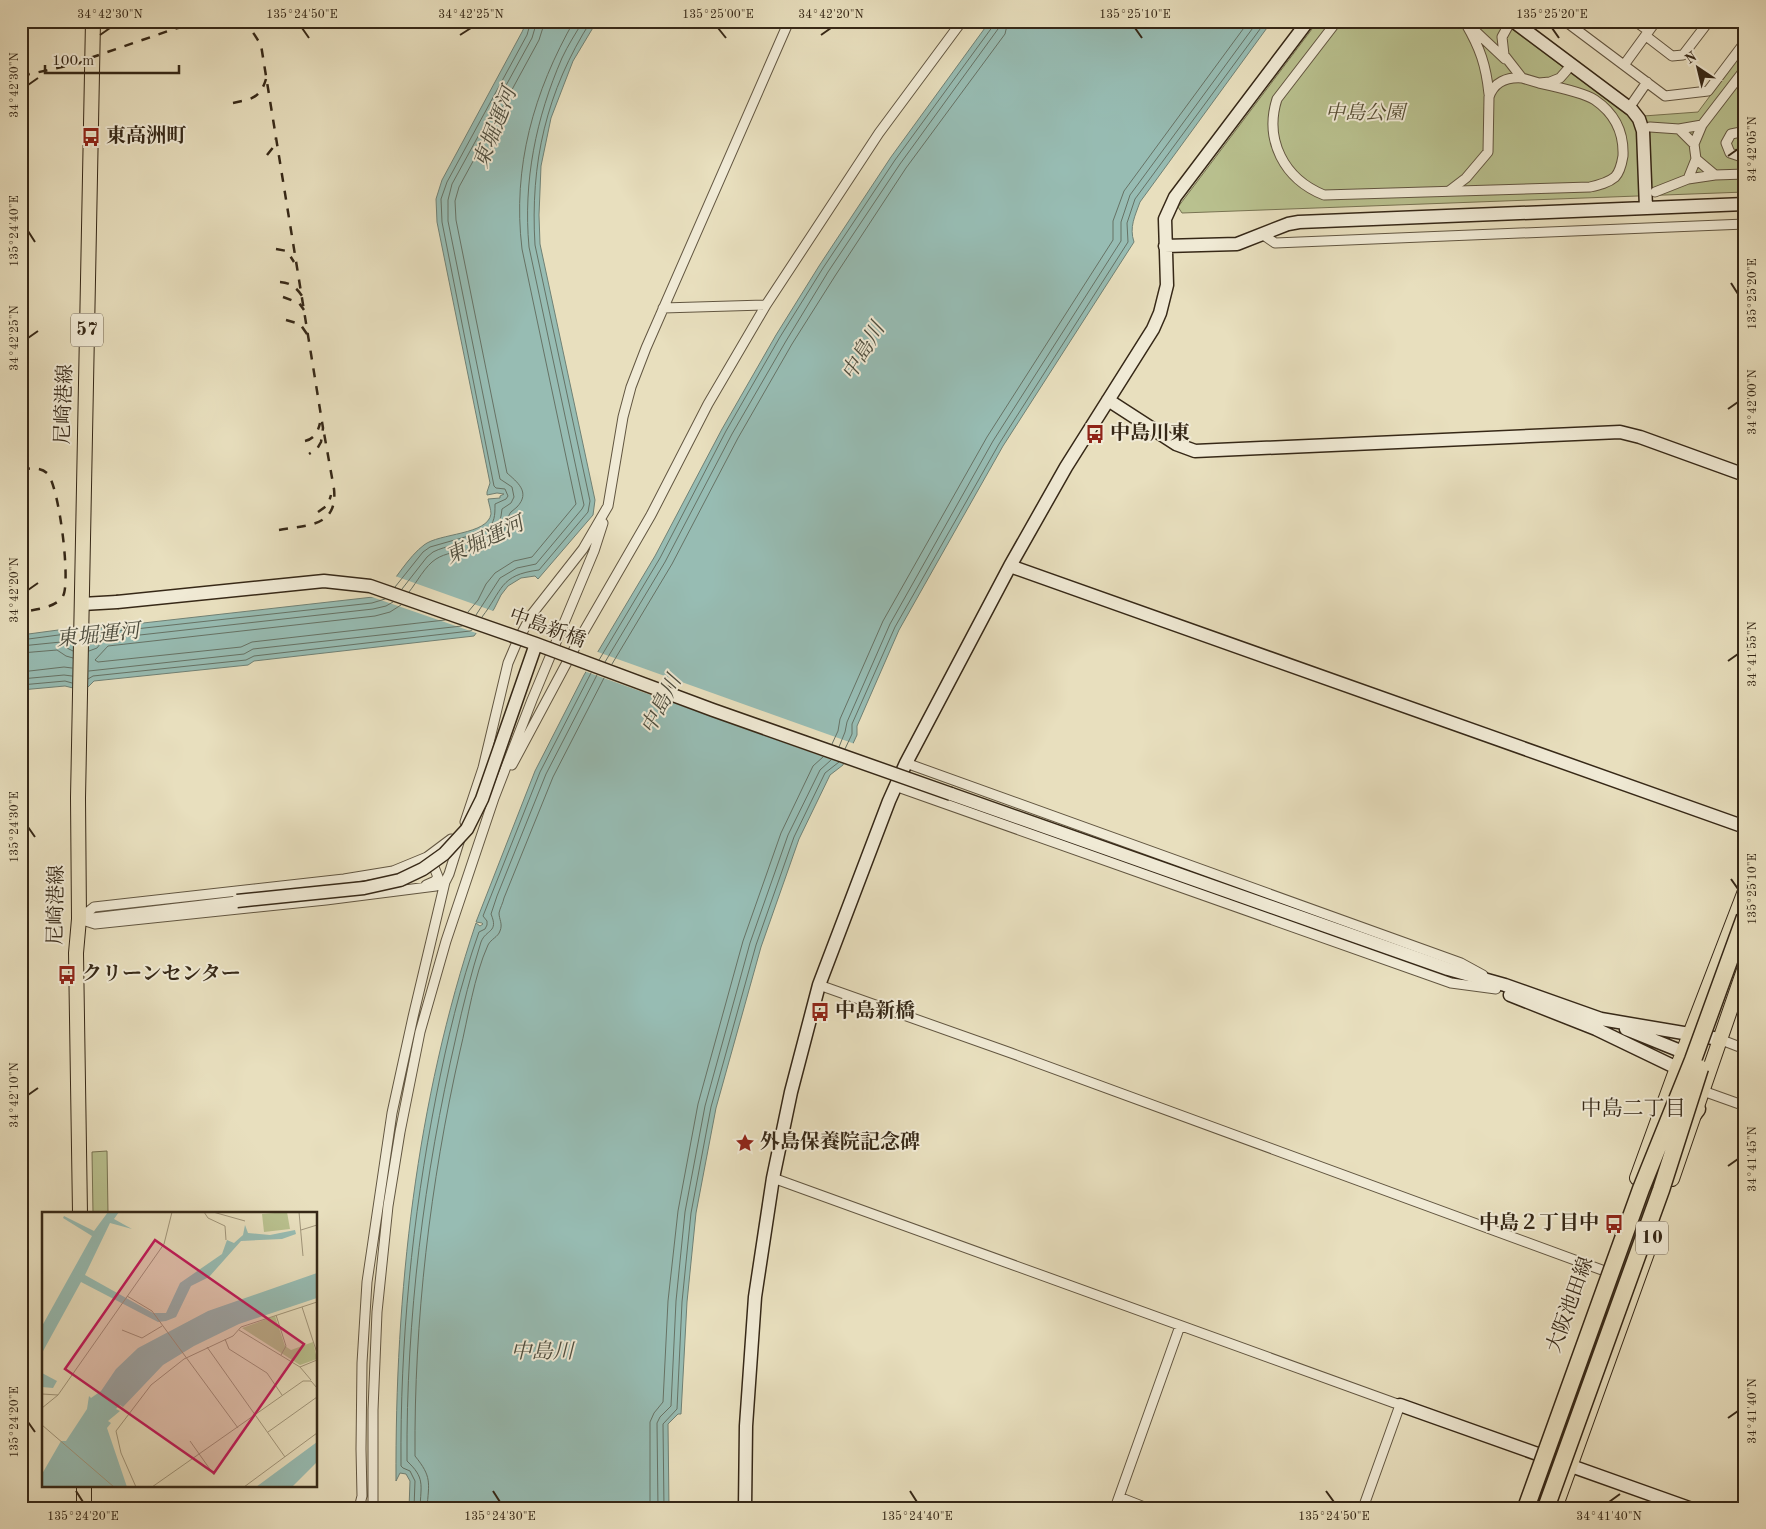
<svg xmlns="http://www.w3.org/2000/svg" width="1766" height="1529" font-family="'Old Standard TT','Noto Serif JP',serif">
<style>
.green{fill:#b9c18f;stroke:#787453}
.water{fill:#97bcb3;stroke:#708175}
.pier{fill:#e8dfbe}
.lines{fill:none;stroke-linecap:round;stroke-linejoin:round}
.shore{stroke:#667265;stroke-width:1}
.street-casing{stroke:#625641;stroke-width:11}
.secondary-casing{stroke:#362817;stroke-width:15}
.primary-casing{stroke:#362817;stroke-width:16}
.highway-casing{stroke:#362817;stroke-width:19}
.street{stroke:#f0ead5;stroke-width:9}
.secondary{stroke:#f0ead5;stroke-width:12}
.primary{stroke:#e8dfbe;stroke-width:14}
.highway{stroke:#e8dfbe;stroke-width:16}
.rail{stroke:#362817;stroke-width:2.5;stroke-dasharray:9 9;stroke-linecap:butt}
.secondary-bridge-casing{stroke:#362817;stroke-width:15;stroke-linecap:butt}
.highway-bridge-casing{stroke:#362817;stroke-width:19;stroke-linecap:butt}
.secondary-bridge{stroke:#f0ead5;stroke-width:12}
.highway-bridge{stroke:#e8dfbe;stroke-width:16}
.ticks{fill:none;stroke:#362817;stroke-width:2}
.labels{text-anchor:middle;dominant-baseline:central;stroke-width:4;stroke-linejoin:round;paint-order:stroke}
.shield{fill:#f0ead5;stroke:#6e6250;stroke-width:1}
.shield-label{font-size:19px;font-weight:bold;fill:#362817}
.park-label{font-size:20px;font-style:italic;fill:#574e35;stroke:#f0ead5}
.poi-label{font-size:20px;font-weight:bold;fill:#362817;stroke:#f0ead5;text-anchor:start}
.street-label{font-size:20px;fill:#362817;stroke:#f0ead5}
.water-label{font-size:21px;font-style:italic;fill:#4e4d3e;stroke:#f0ead5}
.neighbourhood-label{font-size:21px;fill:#362817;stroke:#f0ead5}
.inset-road{fill:none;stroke:#a1967b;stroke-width:1}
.view{fill:#c2185b;fill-opacity:0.15;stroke:#c2185b;stroke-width:2.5}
.inset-edge{fill:none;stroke:#362817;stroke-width:2.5}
.neatline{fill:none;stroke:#362817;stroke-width:2}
.ticks-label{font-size:12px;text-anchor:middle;fill:#362817}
</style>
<rect width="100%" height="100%" fill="#e8dfbe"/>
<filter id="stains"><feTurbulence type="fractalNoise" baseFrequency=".004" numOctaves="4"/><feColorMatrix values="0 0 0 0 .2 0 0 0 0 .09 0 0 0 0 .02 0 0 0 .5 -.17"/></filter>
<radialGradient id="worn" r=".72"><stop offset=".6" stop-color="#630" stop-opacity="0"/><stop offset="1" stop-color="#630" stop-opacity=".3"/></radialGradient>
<path class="green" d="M1318 21H1501L1630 117 1698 112 1745 49V192L1182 213 1178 207Z
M107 1151 108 1213H93L92 1152Z"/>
<path class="water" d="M527 21H597L573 61 551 118 541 166 539 215 540 244 595 500 593 515 538 579 535 576 521 578 508 586 501 595 494 609 474 636 254 661 248 665 94 681 88 687 73 688 65 686 21 690V635L73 628 74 639 90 640V636H92V628L95 626 99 628 382 596C394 581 409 556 424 545 439 533 488 535 491 514 491 510 489 504 488 499L500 498V496L504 494 497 493 487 495V492L490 483 437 222 436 199 442 180 522 32Z
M990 21H1272L1140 202C1135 216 1129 227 1134 242L1003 446 899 630 857 726V735L843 765 830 775 799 839 761 947 716 1108 696 1213 687 1302 681 1414H678L668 1424 669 1508H409L410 1481 406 1474 400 1473 396 1481C395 1293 416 1102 476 923L480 926 483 924 482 923 476 922 535 771 584 675 655 556 722 429 776 335 819 266 891 157Z"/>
<path class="pier" d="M395 576 496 612 479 634 369 596 384 592Z
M595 651 855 744 846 765 584 671Z"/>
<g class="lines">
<path class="shore" d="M395 587 423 552 430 547 486 531C495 522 495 516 495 504L506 499 508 496 505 489 496 488 494 486 442 222 441 199 447 182 527 35 531 21
M402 589 427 557 433 552C460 538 499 550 502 509L511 503 514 497 512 487 500 479 448 221V200L452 184 532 38 537 21
M409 592C417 582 425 566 436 559 455 547 483 554 500 536 507 529 507 516 511 512 513 510 515 509 517 507 531 492 517 482 507 473L456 220 455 201 459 187 539 40 545 21
M401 605 390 612 375 616 108 646 95 660 98 662 241 647 252 642 445 620
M468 612 478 600 486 584 495 573 514 561 532 557 576 504 522 249C512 167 534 91 574 21
M476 615 500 578 517 568 536 564 582 509 584 505 529 247C523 181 536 118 562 58 568 45 576 33 583 21
M482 617C503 590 499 575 539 570L588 512 590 501 535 245C530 164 546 91 591 21
M21 640 66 634 73 644
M89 645 93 643 99 633 372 603 385 599
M21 646 61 642 67 648 73 651
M89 651 97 648 104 639 373 609 386 606 393 602
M21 653 57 650 66 656 73 658
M599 660 660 558 726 431 780 337 823 268 895 160 993 26 994 21
M605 662 665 562 732 434 786 341 828 272 900 164 998 29 1000 21
M612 664 672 564 738 438 792 344 835 276 906 168 1005 34 1008 21
M89 671 244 654 253 649 462 626
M21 672 64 667 72 668
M21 679 64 675 72 676
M88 679 93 676 246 660 254 656 470 631 472 630
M21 685 65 681 72 683
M832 744 838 731 840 719 883 621 987 437 1113 240V221L1124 191 1249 21
M839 747 845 732 847 722 890 624 993 441 1121 241V222L1130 195 1258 21
M845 749 852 734V724L895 627 999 444 1128 242 1127 223 1135 199 1266 21
M414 1508 415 1481 410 1471 403 1468 401 1466C400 1342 412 1219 436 1097 447 1041 460 985 479 932L485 929 487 925V921L483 916 540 772 591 673
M420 1508C421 1484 425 1478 407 1461 406 1318 424 1176 456 1037 463 1005 471 974 481 942 486 929 499 933 491 914L497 896 546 774 597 675
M427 1508C429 1482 432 1477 415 1456 414 1320 430 1184 460 1051 468 1018 474 976 488 945 491 939 498 937 500 931 503 924 499 919 499 913 500 908 503 903 504 898L553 777 604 678
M650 1508V1422L654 1413 663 1402 668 1301 678 1211 698 1104 743 941 781 833 813 766 823 757
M658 1508 657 1423 660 1417 671 1406 676 1301 685 1212 705 1106 750 943 788 835 820 770 831 760
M664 1508 663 1424 677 1409 682 1302 691 1213 711 1107 756 945 794 837 825 773 839 762"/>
<g class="street-casing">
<path id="street" d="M1337 21 1277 99C1264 140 1284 179 1324 195L1590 187C1599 185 1608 183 1615 177 1620 172 1622 162 1623 156 1624 132 1614 113 1595 100 1585 93 1553 86 1539 83
M1565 21 1665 96 1708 91 1745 42
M1635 21 1649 31
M1466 24C1480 48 1486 65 1489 94
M1508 26 1502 37 1504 55 1522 78 1539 83 1550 82 1560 78 1567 70
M1471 27 1505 59
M1646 36 1672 56 1683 55 1709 21
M1624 65 1656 21
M1629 108 1647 82
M1650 127 1679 129 1702 125 1745 69
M1679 129 1694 144
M1745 134 1741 132 1731 134 1726 143 1730 153 1739 156 1745 153
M1696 159 1715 175
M1688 179 1696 159 1694 144 1702 125
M1449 191 1466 178 1488 152 1489 97C1494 82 1507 77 1522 78
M1655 192 1688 179 1715 175 1745 174
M1262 234 1275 243 1745 224
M663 308 766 305
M906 763 1461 963 1483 975
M512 765 580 638 651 515 708 404 766 305 879 133 962 21
M895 786 1451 983 1496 989
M465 822 483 768 508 663 517 642 532 614 583 549 608 506 623 417 631 387 646 348 789 21
M425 864 434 867 438 877 435 881 426 885
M79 919 94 907 344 879 393 871 427 857 451 839
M79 919 95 924 326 900 436 886 445 882
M84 919 237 901
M819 985 1011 1053 1632 1281
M1719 1039 1745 1049
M1699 1087 1703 1091 1745 1106
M773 1178 1400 1405 1363 1508
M1119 1497 1147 1508
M359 1508 362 1496 361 1449 362 1363 367 1282 392 1113 413 1017 445 882 449 874 460 839
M373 1508V1410L377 1312 388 1206 400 1132 420 1032 446 941 494 798 532 700 594 551 603 523
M1115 1508 1180 1326"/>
</g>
<g class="secondary-casing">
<path id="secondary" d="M1513 21 1632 110 1639 119 1643 131 1646 208
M1165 246 1237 244 1288 224 1299 222 1745 204
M1108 400 1176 444 1195 451 1620 432 1640 437 1745 475
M1010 566 1745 827
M82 604 117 602
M951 794 1448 969 1505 985 1601 1019 1719 1039
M1510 995 1596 1029 1677 1068
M1626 1029 1683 1052 1690 1057
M1400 1405 1689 1508
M745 1508 746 1426 755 1297 773 1178 791 1092 819 985 889 801 906 763 1010 566 1066 467 1153 329 1160 313 1167 285 1165 219 1175 197 1308 21"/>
</g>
<g class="primary-casing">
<path id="primary" d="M1637 1178 1677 1068 1745 891
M1672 1179 1745 967
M80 1213 76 953 79 919 78 798 93 21
M84 1485V1508
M1555 1508 1651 1242"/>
</g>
<g class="highway-casing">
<path id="highway" d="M1680 1131 1697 1109
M1535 1508 1554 1459"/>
</g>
<use href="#street" class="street"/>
<use href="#secondary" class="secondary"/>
<use href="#primary" class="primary"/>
<use href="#highway" class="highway"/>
<path class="rail" d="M240 21C250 25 255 36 261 45L323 428 321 442 317 449 309 454
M21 76 80 63 93 57 174 29 209 21
M233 103C251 99 260 99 266 79
M267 155 275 145 276 138
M276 249 287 251 294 262
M280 282C291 283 296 287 302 296
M283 297 299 303 304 310
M286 320 300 324 307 334
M305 441C314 439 318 432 320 423
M21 470C30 468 40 467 47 473 59 484 71 582 63 596 56 608 34 610 21 612
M318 512 328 505 331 495
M279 530C307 525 338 527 334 489L324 433"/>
<g class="secondary-bridge-casing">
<path id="secondary-bridge" d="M117 602 324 581 370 586 536 644 713 710 951 794
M237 901 364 888 400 880 423 869 444 854 467 829 482 799 536 644"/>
</g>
<g class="highway-bridge-casing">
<path id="highway-bridge" d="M1526 1508 1641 1189 1693 1060 1745 917
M1546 1508 1661 1190 1700 1068"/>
</g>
<use href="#secondary-bridge" class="secondary-bridge"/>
<use href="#highway-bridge" class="highway-bridge"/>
</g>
<path class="ticks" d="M302 28 309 38M718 28 726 38M1135 28 1142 38M1552 28 1559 38M100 35 110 28M460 35 471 28M821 35 831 28M28 85 38 78M1728 156 1738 149M28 231 35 242M1731 283 1738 294M28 338 38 331M1728 409 1738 402M28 590 38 583M1728 661 1738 654M28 827 35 837M1731 879 1738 889M28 1095 38 1088M1728 1166 1738 1159M1728 1418 1738 1411M28 1422 35 1432M76 1491 83 1502M493 1491 500 1502M910 1491 917 1502M1326 1491 1334 1502M1609 1502 1620 1494"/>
<defs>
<g id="bus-bare" transform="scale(1.5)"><path d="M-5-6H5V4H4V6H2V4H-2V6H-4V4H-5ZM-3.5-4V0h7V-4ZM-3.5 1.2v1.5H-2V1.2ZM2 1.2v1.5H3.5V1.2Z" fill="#8f2418" stroke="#f0ead5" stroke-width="2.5" paint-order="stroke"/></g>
<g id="sight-bare" transform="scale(1.5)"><path d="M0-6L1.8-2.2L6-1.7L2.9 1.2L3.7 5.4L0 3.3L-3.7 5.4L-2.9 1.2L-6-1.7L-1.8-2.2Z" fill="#8f2418" stroke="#f0ead5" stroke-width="2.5" paint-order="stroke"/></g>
</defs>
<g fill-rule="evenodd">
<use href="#bus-bare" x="91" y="137"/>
<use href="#bus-bare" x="1095" y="434"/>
<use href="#bus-bare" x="67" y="975"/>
<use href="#bus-bare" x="820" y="1012"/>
<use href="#sight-bare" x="745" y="1143"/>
<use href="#bus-bare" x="1614" y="1224"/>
</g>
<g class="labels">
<g class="shield">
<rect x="71" y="313.5" width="32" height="33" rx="4"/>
<rect x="1636" y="1221.5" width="32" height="33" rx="4"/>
</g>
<g class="shield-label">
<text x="87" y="330">57</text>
<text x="1652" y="1238">10</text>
</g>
<g class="park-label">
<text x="1365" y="114">中島公園</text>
</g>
<g class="poi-label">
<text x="106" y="137">東高洲町</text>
<text x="1110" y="434">中島川東</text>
<text x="82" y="975">クリーンセンター</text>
<text x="835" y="1012">中島新橋</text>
<text x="760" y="1143">外島保養院記念碑</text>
<text x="1599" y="1224" text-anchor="end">中島２丁目中</text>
</g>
<g class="street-label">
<text transform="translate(65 404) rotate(-88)">尼崎港線</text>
<text transform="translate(547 629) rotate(20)">中島新橋</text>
<text transform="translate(57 905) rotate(-89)">尼崎港線</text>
<text transform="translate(1571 1305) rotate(-70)">大阪池田線</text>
</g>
<g class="water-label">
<text transform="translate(496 128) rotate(-69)">東堀運河</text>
<text transform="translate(864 352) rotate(-59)">中島川</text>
<text transform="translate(485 541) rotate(-25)">東堀運河</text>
<text transform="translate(98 636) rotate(-6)">東堀運河</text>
<text transform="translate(662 705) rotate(-63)">中島川</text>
<text x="542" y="1352">中島川</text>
</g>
<g class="neighbourhood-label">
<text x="1633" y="1109">中島二丁目</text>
</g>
</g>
<g transform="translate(42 1212)">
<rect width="275" height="275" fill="#e8dfbe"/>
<path d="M245 0 248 17 222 20 220 2ZM233 104 243 134 249 138 271 130 275 147 258 153 200 116Z" fill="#b9c18f"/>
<path d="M66 0H77L72 7 90 17 68 11 43 63 111 101H124L138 71 180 42 185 28 192 31 201 23 203 13 206 21 228 23 253 18 254 22 240 27 199 29 167 65 149 74 134 105 124 109 116 110 39 70 0 141V114L50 24 21 6 22 4 52 19ZM275 61V86L197 112 152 134 121 153 81 195 78 193 74 197 78 199 66 209 69 211 65 216 85 275H0V262L19 229H24L45 197 47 184 49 186 59 179 74 157 96 136 166 99ZM0 161 15 169 11 176 0 175ZM275 230V250L250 275H214Z" fill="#97bcb3"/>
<path class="inset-road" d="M162 0 166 6 183 14 184 28M171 0 203 9M257 0 261 44M259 18 275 13M85 84 110 99 196 216M260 95 275 141M234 103 244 134 239 143M80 118 100 126 120 114M197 118 258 155 269 168M183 127 187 137 225 161 240 183M165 135 243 245M258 155 275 148M0 182 16 183 122 32 130 0M0 196 16 183M0 213 72 275M226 220 275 185M148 229 172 263M94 275 79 241 74 219 109 173 142 147 191 124 199 115 275 90M110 275 261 169H269L275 176M202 275 275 221"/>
<path class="view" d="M113 28 262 132 172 261 23 157Z"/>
<rect width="275" height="275" class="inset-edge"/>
</g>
<rect width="1766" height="1529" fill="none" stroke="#e8dfbe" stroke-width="55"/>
<g transform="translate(1698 68) rotate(325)" stroke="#f0ead5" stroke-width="4" paint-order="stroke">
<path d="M0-4L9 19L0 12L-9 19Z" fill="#362817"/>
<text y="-8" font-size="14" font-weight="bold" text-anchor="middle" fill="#362817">N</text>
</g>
<path d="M45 65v8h134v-8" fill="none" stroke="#362817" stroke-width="2.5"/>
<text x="52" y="65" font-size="15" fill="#362817" stroke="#f0ead5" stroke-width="4" paint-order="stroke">100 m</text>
<rect x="28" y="28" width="1710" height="1474" class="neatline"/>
<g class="ticks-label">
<text x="110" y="18">34°42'30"N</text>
<text x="302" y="18">135°24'50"E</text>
<text x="471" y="18">34°42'25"N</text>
<text x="718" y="18">135°25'00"E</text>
<text x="831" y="18">34°42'20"N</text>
<text x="1135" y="18">135°25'10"E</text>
<text x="1552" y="18">135°25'20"E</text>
<text transform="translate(14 85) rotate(-90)" y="4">34°42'30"N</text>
<text transform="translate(1752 149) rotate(-90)" y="4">34°42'05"N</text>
<text transform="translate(14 231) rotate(-90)" y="4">135°24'40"E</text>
<text transform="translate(1752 294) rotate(-90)" y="4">135°25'20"E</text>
<text transform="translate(14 338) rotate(-90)" y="4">34°42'25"N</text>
<text transform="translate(1752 402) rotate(-90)" y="4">34°42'00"N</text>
<text transform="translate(14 590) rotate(-90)" y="4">34°42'20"N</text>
<text transform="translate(1752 654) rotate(-90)" y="4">34°41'55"N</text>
<text transform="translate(14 827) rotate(-90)" y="4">135°24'30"E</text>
<text transform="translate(1752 889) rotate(-90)" y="4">135°25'10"E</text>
<text transform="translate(14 1095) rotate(-90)" y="4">34°42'10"N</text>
<text transform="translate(1752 1159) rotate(-90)" y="4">34°41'45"N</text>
<text transform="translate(1752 1411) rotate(-90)" y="4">34°41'40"N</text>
<text transform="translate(14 1422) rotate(-90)" y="4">135°24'20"E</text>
<text x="83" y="1520">135°24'20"E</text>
<text x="500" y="1520">135°24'30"E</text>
<text x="917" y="1520">135°24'40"E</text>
<text x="1334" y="1520">135°24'50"E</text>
<text x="1609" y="1520">34°41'40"N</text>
</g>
<rect width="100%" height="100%" filter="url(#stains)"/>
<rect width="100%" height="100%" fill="url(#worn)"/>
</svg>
